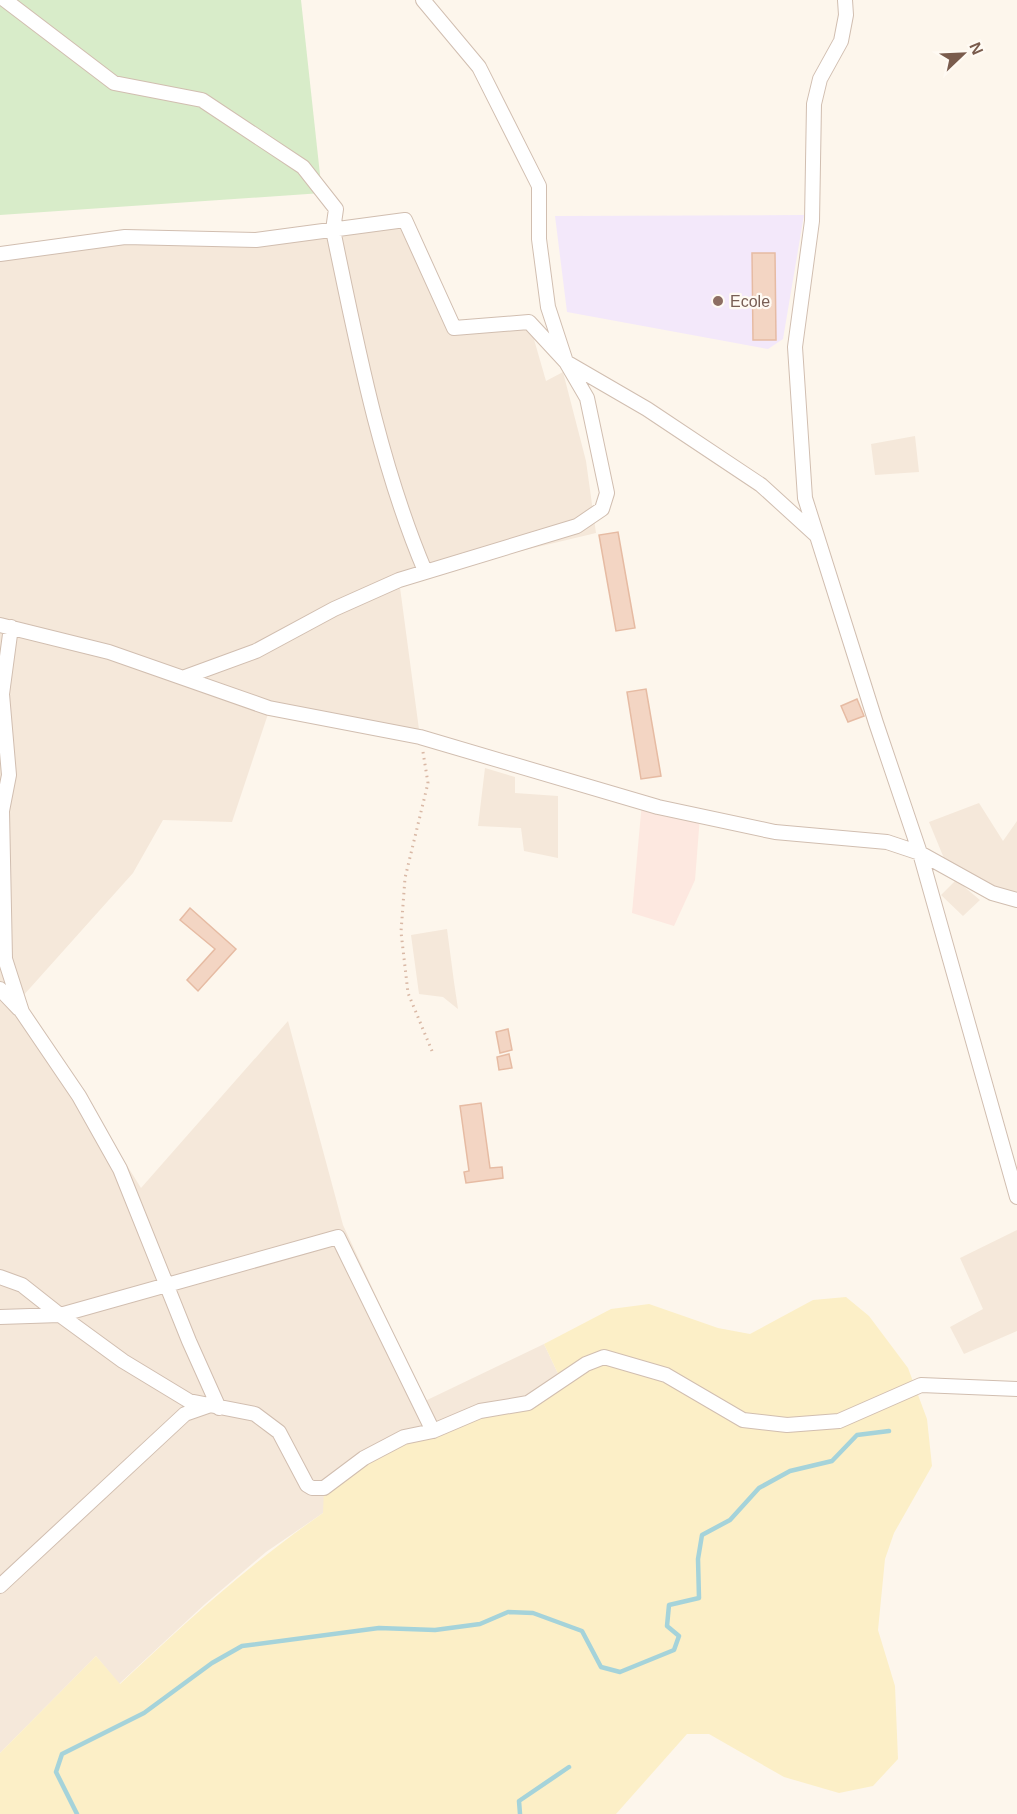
<svg xmlns="http://www.w3.org/2000/svg" width="1017" height="1814" font-family="Arial,sans-serif">
<style>
.residential{fill:#f5e8da}
.commercial{fill:#fde8e0}
.education{fill:#f3e8fa}
.green{fill:#d8ecc9}
.sand{fill:#fcefc7}
.lines{fill:none;stroke-linecap:round;stroke-linejoin:round}
.stream{stroke:#a5d3da;stroke-width:4.5}
.building{fill:#f3d5c3;stroke:#e6bba3;stroke-width:1.5}
.minor-casing{stroke:#d1beb0;stroke-width:16}
.path{stroke:#d9b8a5;stroke-width:3;stroke-dasharray:1.5 4.5;stroke-linecap:butt}
.minor{stroke:#fff;stroke-width:14}
.education-dot{fill:#8d6e63;stroke:#fffaf3;stroke-width:2}
.labels{text-anchor:middle;dominant-baseline:central;stroke-width:4.5;stroke-linejoin:round;paint-order:stroke}
.education-label{font-size:16px;fill:#785e54;stroke:#fffaf3;text-anchor:start}
</style>
<rect width="100%" height="100%" fill="#fdf6ec"/>
<path class="residential" d="M405 220 454 327 529 322 546 381 563 372 586 461 596 533 399 580 420 737 270 708 232 822 163 820 133 873 22 997 141 1188 288 1021 343 1225 425 1401 544 1344 561 1380 323 1513 266 1552 205 1604 119 1684 96 1656 0 1753V254L125 237 256 240Z
M915 436 919 472 875 475 871 444Z
M485 768 515 777V793L558 796V858L524 851 521 828 478 826Z
M979 803 1003 841 1017 821V900L948 868 929 822Z
M956 880 980 900 963 916 941 895Z
M447 929 454 982 458 1009 443 997 419 994 411 935Z
M1017 1230V1331L964 1354 950 1327 983 1309 960 1258Z"/>
<path class="commercial" d="M642 802 700 816 695 880 674 926 632 913Z"/>
<path class="education" d="M804 215 783 339 768 349 567 312 555 216Z"/>
<path class="green" d="M0 0H301L322 193 0 215Z"/>
<path class="sand" d="M846 1297 869 1316 908 1368 927 1419 932 1466 894 1533 885 1559 878 1630 895 1686 898 1759 873 1786 839 1793 784 1777 709 1734H687L616 1814H0V1753L96 1656 120 1684C187 1621 247 1566 323 1513L324 1488 404 1437 528 1403 561 1380 544 1344 611 1309 649 1304 718 1328 750 1334 813 1300Z"/>
<g class="lines">
<path class="stream" d="M77 1814 56 1772 62 1754 144 1713 212 1663 242 1646 379 1628 435 1630 480 1624 508 1612 533 1613 582 1631 601 1667 620 1672 674 1650 679 1636 667 1626 669 1605 699 1598 698 1559 702 1535 730 1520 759 1488 790 1471 832 1461 857 1435 889 1431
M520 1814 519 1801 569 1767"/>
</g>
<path class="building" d="M752 253H775L776 340H753Z
M618 532 635 628 616 631 599 535Z
M646 689 661 776 641 779 627 692Z
M857 699 864 716 848 722 841 706Z
M190 908 236 949 198 991 187 980 215 949 180 920Z
M508 1029 512 1050 500 1053 496 1032Z
M509 1054 512 1068 499 1070 497 1057Z
M481 1103 490 1168 502 1167 503 1178 466 1183 464 1172 469 1171 460 1106Z"/>
<g class="lines">
<g class="minor-casing">
<path id="minor" d="M5 0 114 83 202 100 303 167 336 209 333 230C357 345 379 462 425 571
M423 0 479 67 539 186V239L548 307 566 362 647 409 761 485 816 535
M845 0 846 15 841 41 820 79 814 104 812 221 795 347 805 498 876 723 920 853 1017 1197
M0 254 125 237 256 240 405 220 454 328 529 322 566 362 587 398 607 493 602 509 577 526 399 580 334 609 256 651 185 677
M0 625 109 652 269 708 420 737 658 807 775 832 887 842 920 853 992 893 1017 900
M11 627 2 694 9 775 2 811 5 959 22 1012 79 1096 120 1169 189 1341 219 1408
M0 989 19 1009
M0 1277 22 1285 60 1315 338 1237 433 1431
M0 1317 60 1315 123 1361 189 1401 255 1414 279 1432 307 1485 312 1488H324L364 1458 404 1437 433 1431 480 1411 528 1403 586 1364 604 1357 666 1375 743 1420 787 1425 839 1421 921 1385 1017 1389
M0 1586 185 1414 208 1406"/>
</g>
<path class="path" d="M423 752 428 783 405 878 401 932 408 993 432 1051"/>
<use href="#minor" class="minor"/>
</g>
<circle class="education-dot" cx="718" cy="301" r="6"/>
<g class="labels">
<g class="education-label">
<text x="730" y="301">Ecole</text>
</g>
</g>
<g transform="translate(963 54) rotate(67)" stroke="#fffaf3" stroke-width="4.5" paint-order="stroke">
<path d="M0-4.5L10 22L0 15L-10 22Z" fill="#7a5c4d"/>
<text y="-9" font-size="16" font-weight="bold" text-anchor="middle" fill="#7a5c4d">N</text>
</g>
</svg>
